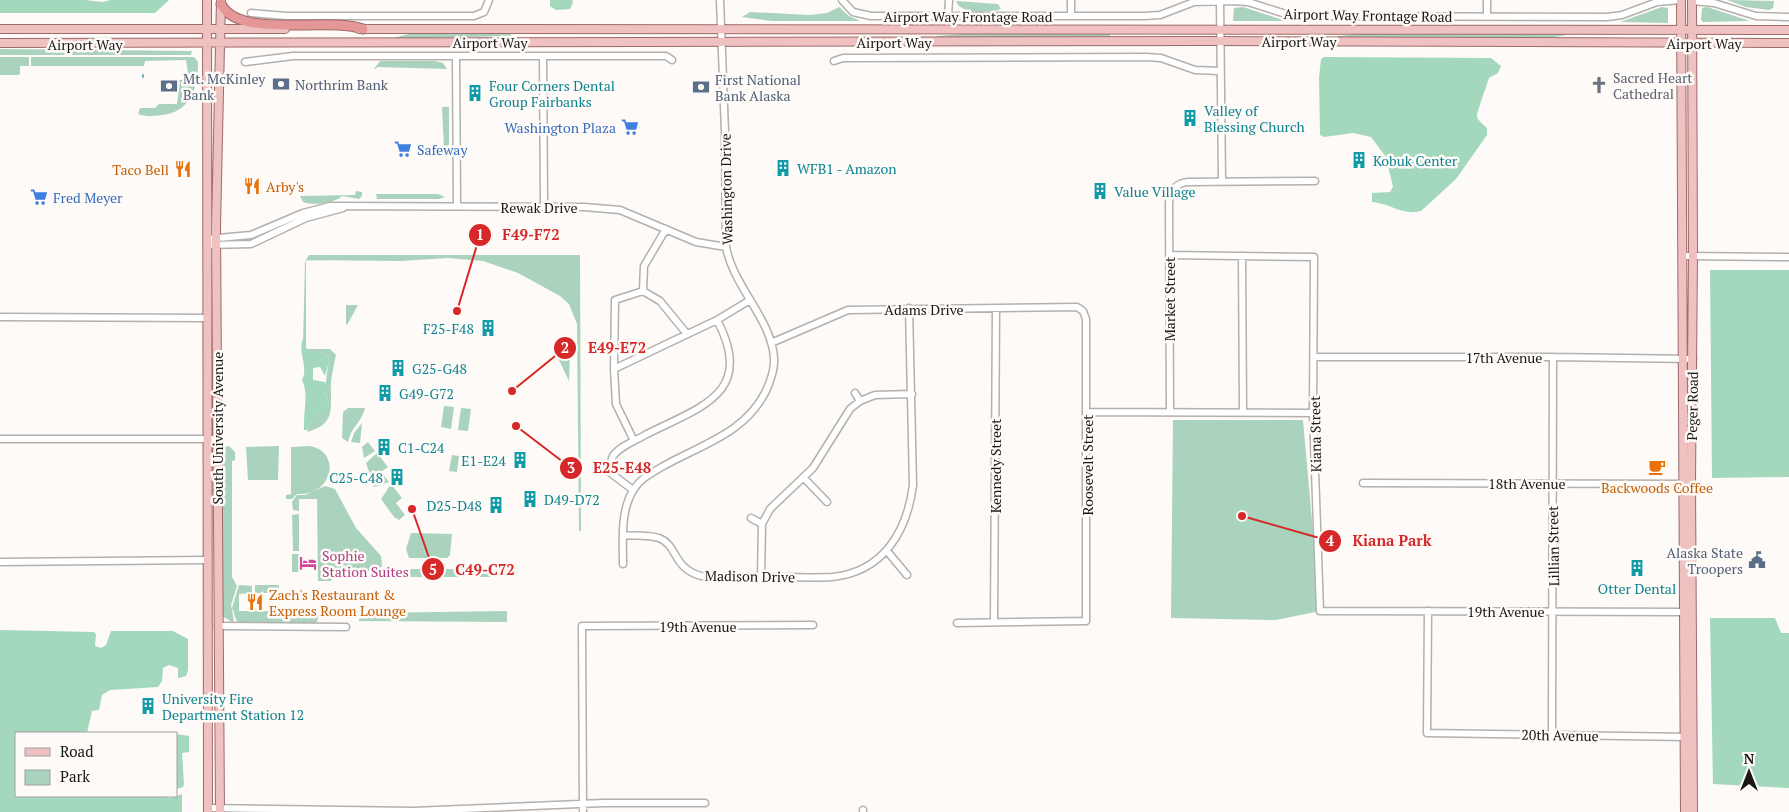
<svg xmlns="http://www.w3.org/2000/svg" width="1789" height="812" font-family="'PT Serif',serif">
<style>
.green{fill:#aad3be}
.forest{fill:#a3d8bd}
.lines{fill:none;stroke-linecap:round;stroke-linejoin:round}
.stream{stroke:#70afba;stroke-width:2}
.minor-casing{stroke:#b3b0ad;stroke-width:9}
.major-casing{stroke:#9d6b6a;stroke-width:10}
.highway-casing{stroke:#9d6b6a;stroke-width:11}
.minor{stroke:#fff;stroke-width:6}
.major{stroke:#efc1c0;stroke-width:8}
.highway{stroke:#e49796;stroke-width:9}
.labels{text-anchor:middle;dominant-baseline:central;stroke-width:5;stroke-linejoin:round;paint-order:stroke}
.street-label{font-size:14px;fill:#191817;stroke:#fdfaf7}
.worship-label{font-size:14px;fill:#5b616d;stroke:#fdfaf7;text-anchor:start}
.service-label{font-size:14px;fill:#4e5e75;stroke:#fdfaf7;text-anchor:start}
.culture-label{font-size:14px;fill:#0d838f;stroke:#fdfaf7;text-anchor:start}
.shop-label{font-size:14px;fill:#366cbe;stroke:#fdfaf7;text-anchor:start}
.food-label{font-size:14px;fill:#c56008;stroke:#fdfaf7;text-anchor:start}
.hotel-label{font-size:14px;fill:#b23c85;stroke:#fdfaf7;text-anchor:start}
.leader{fill:none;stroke:#d62828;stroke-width:2}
.callout-dot{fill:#d62828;stroke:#fdfaf7;stroke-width:2}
.mark-label{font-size:15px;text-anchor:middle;font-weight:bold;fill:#fff}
.callout-label{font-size:15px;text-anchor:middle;font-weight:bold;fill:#d62828;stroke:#fdfaf7;stroke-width:5;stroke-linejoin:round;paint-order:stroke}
</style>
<rect width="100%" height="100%" fill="#fdfaf7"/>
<path class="green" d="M1727 0 1774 1 1773 8 1769 10 1746 7Z
M956 1 998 4 1001 9C990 13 960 15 956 1Z
M839 7 849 16 860 21H772L742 17 750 12 810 15 827 13Z
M1243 7 1286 21H1233L1234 8Z
M1662 7 1668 8V23L1620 22Z
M1707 7 1750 21 1703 22 1701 20 1702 8Z
M413 33 511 34V36L389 39Z
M962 34H1110V36L936 38V36Z
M1360 34H1567V35L1548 38H1337V36Z
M0 49 192 51 191 55H0Z
M0 57H29V66H20V74L18 75H0Z
M31 57H194L198 62C198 87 191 112 162 115 154 116 146 117 138 114L140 108H155L159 104H177L180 81 171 80H189L186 60 145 61 144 66H31Z
M380 61H435L443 63 447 69 378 67 373 70Z
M442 107H449V144L446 149H444Z
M356 191 362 192V196L359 199 342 196C336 203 311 206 303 202L300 196 355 195Z
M376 194H438L445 197 439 199H377Z
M309 255H580L581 531H579L577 324 569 304 560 296 518 273 483 261 448 258 400 261 306 260V349H330L336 355C334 364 332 373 331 382 330 407 337 424 307 432L310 422 316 413 329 403 324 392C326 389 327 366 330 358L321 352H308L303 345 305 262Z
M346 305H358L347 325 346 324Z
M565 353 570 354 569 381 558 358Z
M444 406 454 407 451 429 441 427Z
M348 408H365C362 422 351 427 348 442L342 438 343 412Z
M461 408 471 409 468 431 458 430Z
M1173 420H1303L1320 611 1276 620 1171 618Z
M362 423 360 443 351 442 354 433Z
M368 442 375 451 364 458 362 447Z
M229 446 235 452V460L232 461V577L237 586 231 605 234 621 232 622 222 616V451L224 447Z
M279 446 278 480H248L246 447Z
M310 446C342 452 333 496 297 494L292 499H286V495L291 494V447Z
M377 453 388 467 381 472 389 482 374 487 366 463Z
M452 455 459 456 457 472 449 471Z
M391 484 402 498 396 503 405 515 399 520 394 517 381 499Z
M325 486 335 489 356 528 381 556 382 566 379 571 337 573 331 581H318L317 499H299V511L293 510 292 502 297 495H305Z
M299 514V551H293L292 515Z
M411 533 452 534 450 555 447 558H409L406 549Z
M292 554H299V572H292Z
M397 569H491L495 573 492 577H398L394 573Z
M239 585 252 586V593L239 594V611H312V615H319L316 624 237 622 232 608Z
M263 585H279V593H255V585Z
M507 611V622L359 621V617H368L369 613Z"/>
<path class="forest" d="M0 0H85L103 2 110 0H169L155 13H0Z
M550 0H572L573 2 570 9 556 10 550 6Z
M1324 57 1491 58 1501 66 1498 73 1489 78C1487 85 1476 114 1477 117 1479 122 1485 125 1487 129V135L1456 179 1421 211C1404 216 1389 203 1372 202V193L1390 192 1393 187 1386 157 1371 137 1353 133 1324 137 1320 135 1319 78 1321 59Z
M1710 270H1789V477L1712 478Z
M303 339 308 352H321L330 358 325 376 320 367 313 368V380L325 382 327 387 324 392 329 403 327 409 316 413 307 430H304C303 414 309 393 302 380 309 367 297 351 303 339Z
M1710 618H1775L1781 633H1789V788L1713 784Z
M0 630 94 632 96 634 95 646 101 648 106 645 111 631H173L188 639V670L186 676 178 678V668L169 665 163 668 162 681 158 687 110 690 102 695 99 710 92 711 87 733H16V796H158L171 798 182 794V812H0Z
M176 734 189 736V752L182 753 184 784 183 787 176 789Z"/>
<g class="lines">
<path class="stream" d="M143 75V77"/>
<g class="minor-casing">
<path id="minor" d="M842 0 853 12 871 16H1144L1160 15 1194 2 1232 1 1248 2 1292 16 1607 17 1622 15 1657 2 1681 0
M1220 0 1222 181
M1487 0V16
M1692 1 1714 3 1756 16 1789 17
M251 13 286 16H474L484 12 489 0
M948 16 949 0
M1071 16V0
M456 56 457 206
M543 56 544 207
M834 61 843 58 1146 57 1161 58 1195 70 1220 71
M245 62 293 56H666L672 60
M207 239 251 235 303 213 330 206 584 207 620 210 696 242 726 247
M207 245 251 244 306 218 343 208
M1169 255 1314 257 1313 413 1320 611 1688 612
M1242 256 1243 412
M1684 256 1789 257
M643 291 660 301 687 334
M0 317 207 318
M771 343 848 310 1077 307 1083 311 1086 319V621L957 623
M1315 357H1553L1693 359
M614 369 717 320 750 300
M855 393 860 401
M1087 412 1313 413
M1170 412 1169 203C1170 191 1176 183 1188 182L1315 181
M0 439H213
M634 441 616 404 614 369 615 300 643 291 644 266 666 229
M804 478 827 502
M1363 483 1687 484
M633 490 608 471C610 467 611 460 613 456 620 446 635 441 645 435 700 407 756 394 717 320
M751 518 762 524
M623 535C634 536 649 535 659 538 678 545 672 568 701 576 728 577 755 577 782 577 798 577 815 578 832 577 883 572 907 532 913 485L909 308
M887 551 907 575
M0 562 207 560
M623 564C623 540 620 510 634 489 640 479 650 474 660 468 699 445 744 435 766 391 770 382 775 369 774 358 772 320 733 286 726 247L725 132 720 0
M761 577 762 524 770 509 813 468 850 409 860 401 875 395 912 394
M1428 611 1427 733 1689 737
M994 622 996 309
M218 626 346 627
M1552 735 1553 357
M208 808 413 811 603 803H705
M583 812 582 626 813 625
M863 812V810"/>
</g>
<g class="major-casing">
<path id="major" d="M207 0 208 812
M1681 0 1685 812
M1692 0 1693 256 1691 484 1693 812
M0 29H285
M359 29 1789 30
M0 43 1210 41 1789 43
M220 812 216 228 221 0"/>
</g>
<g class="highway-casing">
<path id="highway" d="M221 4C239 40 327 16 363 29"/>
</g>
<use href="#minor" class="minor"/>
<use href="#major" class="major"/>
<use href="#highway" class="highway"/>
</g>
<defs>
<g id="bank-bare" transform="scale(1.35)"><path d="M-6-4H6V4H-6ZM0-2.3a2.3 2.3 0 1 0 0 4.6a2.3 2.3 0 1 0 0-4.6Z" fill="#5c6f8a" stroke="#fdfaf7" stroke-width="2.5" paint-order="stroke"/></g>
<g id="church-bare" transform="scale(1.35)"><path d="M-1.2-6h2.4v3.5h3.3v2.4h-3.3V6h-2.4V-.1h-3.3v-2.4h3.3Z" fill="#6b7280" stroke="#fdfaf7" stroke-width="2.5" paint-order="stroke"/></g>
<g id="building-bare" transform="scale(1.35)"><path d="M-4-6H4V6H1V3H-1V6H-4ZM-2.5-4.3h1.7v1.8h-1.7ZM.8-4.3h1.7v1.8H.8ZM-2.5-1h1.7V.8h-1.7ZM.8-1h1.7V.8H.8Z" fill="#0f9aa8" stroke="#fdfaf7" stroke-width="2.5" paint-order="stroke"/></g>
<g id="supermarket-bare" transform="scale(1.35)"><path d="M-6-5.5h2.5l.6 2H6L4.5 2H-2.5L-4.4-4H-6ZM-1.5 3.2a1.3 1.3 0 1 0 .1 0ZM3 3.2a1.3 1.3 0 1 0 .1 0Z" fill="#3f7fe0" stroke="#fdfaf7" stroke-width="2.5" paint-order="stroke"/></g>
<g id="restaurant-bare" transform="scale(1.35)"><path d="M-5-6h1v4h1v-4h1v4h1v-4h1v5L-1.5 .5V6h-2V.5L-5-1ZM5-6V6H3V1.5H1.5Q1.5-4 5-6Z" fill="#e8710a" stroke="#fdfaf7" stroke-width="2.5" paint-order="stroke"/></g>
<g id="cafe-bare" transform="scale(1.35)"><path d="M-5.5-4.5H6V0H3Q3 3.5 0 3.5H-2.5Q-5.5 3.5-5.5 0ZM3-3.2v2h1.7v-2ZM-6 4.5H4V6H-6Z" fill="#e8710a" stroke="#fdfaf7" stroke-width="2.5" paint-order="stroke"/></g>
<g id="civic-bare" transform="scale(1.35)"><path d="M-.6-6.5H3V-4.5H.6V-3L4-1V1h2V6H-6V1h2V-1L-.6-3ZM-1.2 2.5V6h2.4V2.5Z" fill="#5c6f8a" stroke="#fdfaf7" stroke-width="2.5" paint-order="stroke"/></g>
<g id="hotel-bare" transform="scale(1.35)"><path d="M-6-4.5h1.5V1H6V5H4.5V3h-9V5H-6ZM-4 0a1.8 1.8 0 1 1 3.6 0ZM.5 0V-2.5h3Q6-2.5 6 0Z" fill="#d1479c" stroke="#fdfaf7" stroke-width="2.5" paint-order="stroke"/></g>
</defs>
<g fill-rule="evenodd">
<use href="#bank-bare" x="281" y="84"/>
<use href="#church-bare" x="1599" y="85"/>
<use href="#bank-bare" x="169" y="86"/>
<use href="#bank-bare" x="701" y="87"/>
<use href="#building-bare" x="475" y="93"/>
<use href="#building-bare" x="1190" y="118"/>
<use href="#supermarket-bare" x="630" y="127"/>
<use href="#supermarket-bare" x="403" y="149"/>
<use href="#building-bare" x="1359" y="160"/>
<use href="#building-bare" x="783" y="168"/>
<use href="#restaurant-bare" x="183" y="169"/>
<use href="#restaurant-bare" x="252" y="186"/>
<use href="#building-bare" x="1100" y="191"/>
<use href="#supermarket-bare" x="39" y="197"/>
<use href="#building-bare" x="488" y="328"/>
<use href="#building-bare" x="398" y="368"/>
<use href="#building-bare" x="385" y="393"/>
<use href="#building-bare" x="384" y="447"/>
<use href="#building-bare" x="520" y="460"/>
<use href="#cafe-bare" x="1657" y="467"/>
<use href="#building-bare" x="397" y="477"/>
<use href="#building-bare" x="530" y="499"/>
<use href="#building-bare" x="496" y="505"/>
<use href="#civic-bare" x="1757" y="560"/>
<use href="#hotel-bare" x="308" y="563"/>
<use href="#building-bare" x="1637" y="568"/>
<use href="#restaurant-bare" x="255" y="602"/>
<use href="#building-bare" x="148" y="706"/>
</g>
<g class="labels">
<g class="street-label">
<text transform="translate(1368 15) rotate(1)">Airport Way Frontage Road</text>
<text x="968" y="16">Airport Way Frontage Road</text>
<text x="1299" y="41">Airport Way</text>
<text x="490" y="42">Airport Way</text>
<text x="894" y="42">Airport Way</text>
<text x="1704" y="43">Airport Way</text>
<text x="85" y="44">Airport Way</text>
<text transform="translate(726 189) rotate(-91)">Washington Drive</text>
<text x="539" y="207">Rewak Drive</text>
<text transform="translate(1169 299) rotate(-90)">Market Street</text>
<text x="924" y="309">Adams Drive</text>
<text x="1504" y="357">17th Avenue</text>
<text transform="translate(1692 406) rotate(-89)">Peger Road</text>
<text transform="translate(217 428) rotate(-90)">South University Avenue</text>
<text transform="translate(1315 434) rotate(-91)">Kiana Street</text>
<text transform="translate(1087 465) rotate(-90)">Roosevelt Street</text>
<text transform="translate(995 466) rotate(-90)">Kennedy Street</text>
<text x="1527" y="483">18th Avenue</text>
<text transform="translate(1553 546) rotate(-91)">Lillian Street</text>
<text transform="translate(750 576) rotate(1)">Madison Drive</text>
<text x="1506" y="611">19th Avenue</text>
<text x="698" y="626">19th Avenue</text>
<text transform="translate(1560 735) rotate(1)">20th Avenue</text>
</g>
<g class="worship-label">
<text x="1613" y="77">Sacred Heart<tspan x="1613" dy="16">Cathedral</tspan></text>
</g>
<g class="service-label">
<text x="183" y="78">Mt. McKinley<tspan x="183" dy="16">Bank</tspan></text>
<text x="715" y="79">First National<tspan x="715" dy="16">Bank Alaska</tspan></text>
<text x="295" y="84">Northrim Bank</text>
<text x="1743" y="552" text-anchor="end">Alaska State<tspan x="1743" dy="16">Troopers</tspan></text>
</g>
<g class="culture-label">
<text x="489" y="85">Four Corners Dental<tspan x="489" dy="16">Group Fairbanks</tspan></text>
<text x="1204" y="110">Valley of<tspan x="1204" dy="16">Blessing Church</tspan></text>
<text x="1373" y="160">Kobuk Center</text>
<text x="797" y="168">WFB1 - Amazon</text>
<text x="1114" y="191">Value Village</text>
<text x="474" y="328" text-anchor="end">F25-F48</text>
<text x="412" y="368">G25-G48</text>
<text x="399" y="393">G49-G72</text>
<text x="398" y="447">C1-C24</text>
<text x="506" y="460" text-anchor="end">E1-E24</text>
<text x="383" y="477" text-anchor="end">C25-C48</text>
<text x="544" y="499">D49-D72</text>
<text x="482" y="505" text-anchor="end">D25-D48</text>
<text x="1637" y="588" text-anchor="middle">Otter Dental</text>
<text x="162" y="698">University Fire<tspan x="162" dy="16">Department Station 12</tspan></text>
</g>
<g class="shop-label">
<text x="616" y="127" text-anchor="end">Washington Plaza</text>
<text x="417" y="149">Safeway</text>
<text x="53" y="197">Fred Meyer</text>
</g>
<g class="food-label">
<text x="169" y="169" text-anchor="end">Taco Bell</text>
<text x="266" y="186">Arby's</text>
<text x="1657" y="487" text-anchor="middle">Backwoods Coffee</text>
<text x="269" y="594">Zach's Restaurant &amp;<tspan x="269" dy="16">Express Room Lounge</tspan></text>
</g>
<g class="hotel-label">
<text x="322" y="555">Sophie<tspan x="322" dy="16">Station Suites</tspan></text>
</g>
</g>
<path class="leader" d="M457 311L480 235M512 391L565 348M516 426L571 468M1242 516L1330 541M412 509L433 569"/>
<g class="callout-dot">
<circle cx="457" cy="311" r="5"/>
<circle cx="512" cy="391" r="5"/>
<circle cx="516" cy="426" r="5"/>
<circle cx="1242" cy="516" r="5"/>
<circle cx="412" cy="509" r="5"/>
<circle cx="480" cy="235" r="12"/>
<circle cx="565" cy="348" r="12"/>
<circle cx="571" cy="468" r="12"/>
<circle cx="1330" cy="541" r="12"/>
<circle cx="433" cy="569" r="12"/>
</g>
<g class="mark-label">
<text x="480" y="240">1</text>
<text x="565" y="353">2</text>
<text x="571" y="473">3</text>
<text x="1330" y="546">4</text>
<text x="433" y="575">5</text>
</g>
<g class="callout-label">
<text x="531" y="240">F49-F72</text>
<text x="617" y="353">E49-E72</text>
<text x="622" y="473">E25-E48</text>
<text x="1392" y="546">Kiana Park</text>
<text x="485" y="575">C49-C72</text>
</g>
<rect x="15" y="732" width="162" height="65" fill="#fdfaf7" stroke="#a2a09d"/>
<rect x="25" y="748" width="25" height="8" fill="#efc1c0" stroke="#a2a09d"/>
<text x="60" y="757" font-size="15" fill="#191817">Road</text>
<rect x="25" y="770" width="25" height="15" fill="#aad3be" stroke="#a2a09d"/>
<text x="60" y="782" font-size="15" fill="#191817">Park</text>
<g transform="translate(1749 772)" stroke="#fdfaf7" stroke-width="4" paint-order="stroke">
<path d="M0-4L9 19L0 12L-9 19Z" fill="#191817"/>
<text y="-8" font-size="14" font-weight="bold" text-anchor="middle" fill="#191817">N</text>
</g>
</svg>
